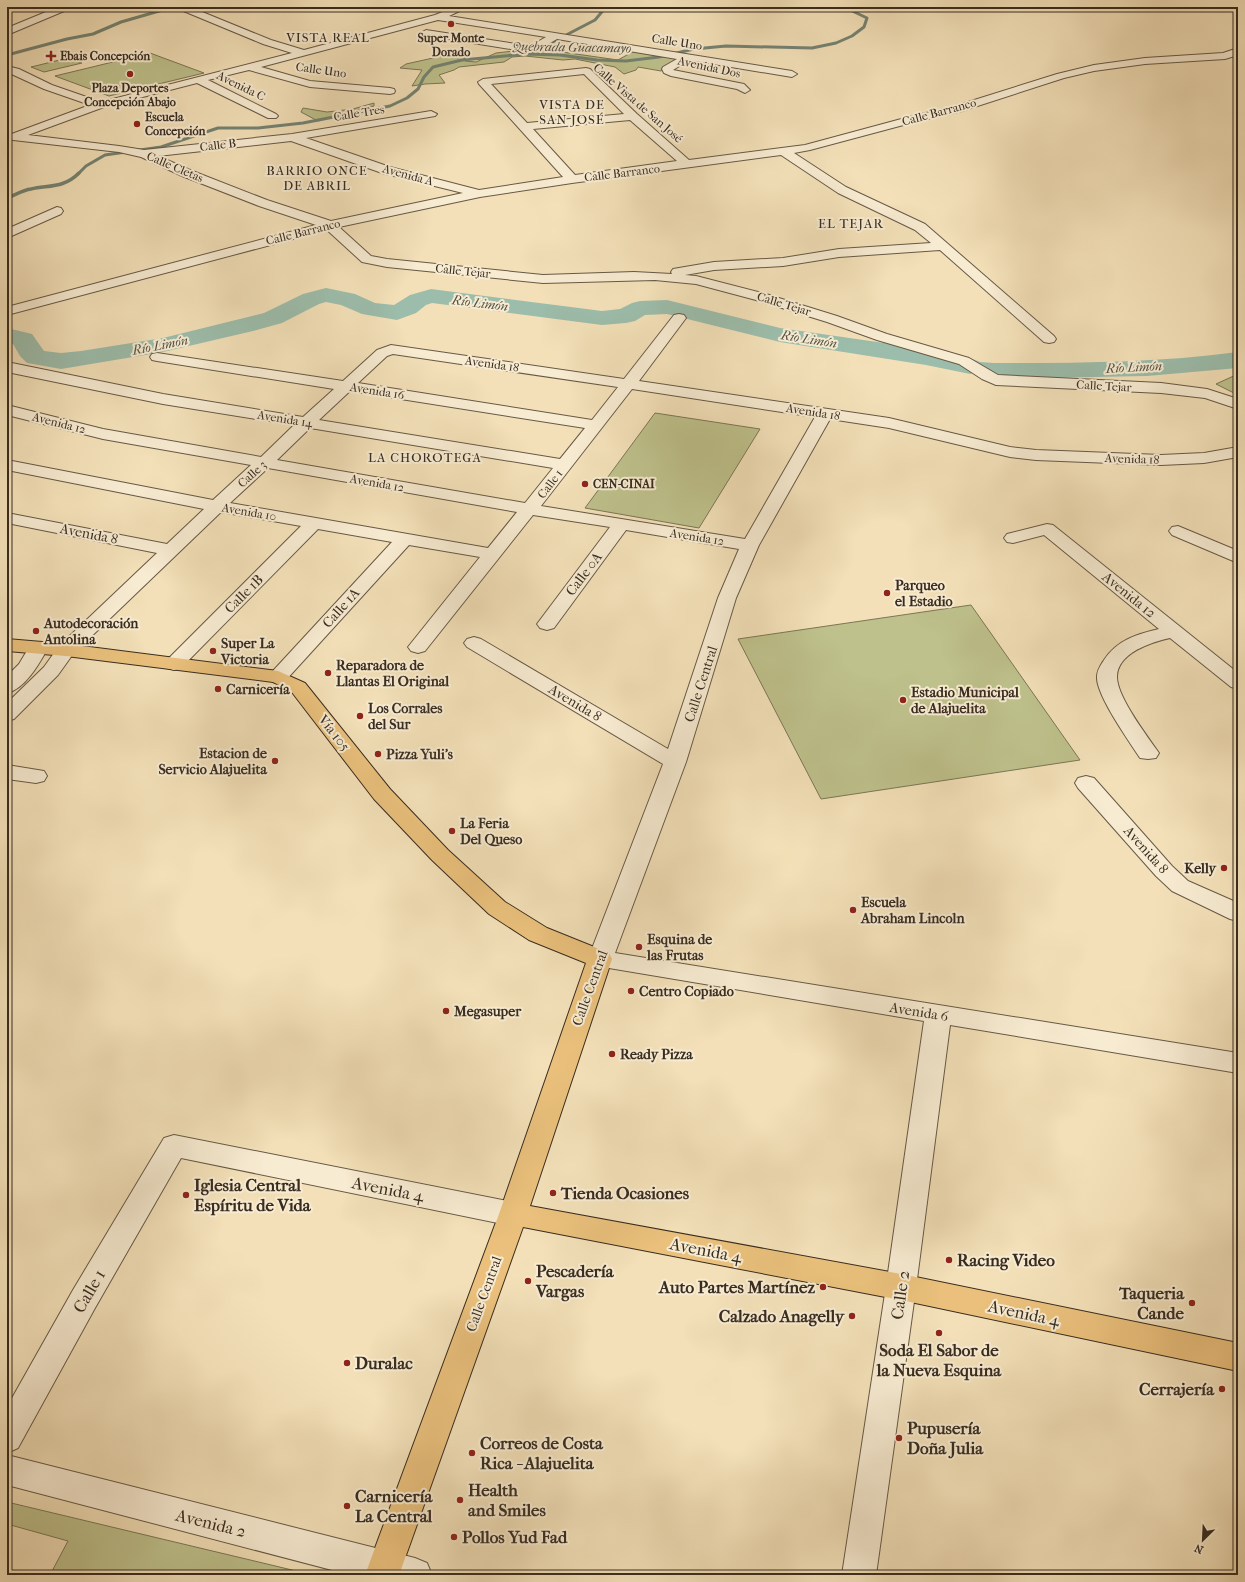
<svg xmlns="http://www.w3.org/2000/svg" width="1245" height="1582" font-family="'IM FELL French Canon',serif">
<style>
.green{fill:#bec18c;stroke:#7b7656}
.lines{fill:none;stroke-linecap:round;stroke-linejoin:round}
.stream-far1{stroke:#748373;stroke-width:3}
.stream{stroke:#748373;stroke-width:3.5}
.river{fill:#9cbdab;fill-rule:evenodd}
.minor-casing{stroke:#675946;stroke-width:2}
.major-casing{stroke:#382c20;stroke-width:2}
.minor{fill:#f7ebd1;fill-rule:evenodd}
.major{fill:#eac07c;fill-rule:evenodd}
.poi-dot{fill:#8f2418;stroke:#f7ebd1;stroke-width:1.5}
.labels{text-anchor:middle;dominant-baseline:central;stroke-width:4;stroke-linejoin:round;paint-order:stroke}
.far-poi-label{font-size:12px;font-weight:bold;fill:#382c20;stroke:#f7ebd1;text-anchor:start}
.far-street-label{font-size:12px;fill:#382c20;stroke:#f7ebd1}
.far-neighbourhood-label{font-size:13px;letter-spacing:1px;fill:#382c20;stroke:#f7ebd1}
.far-water-label{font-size:13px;font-style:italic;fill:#515043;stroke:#f7ebd1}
.street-label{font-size:14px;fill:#382c20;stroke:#f7ebd1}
.poi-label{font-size:14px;font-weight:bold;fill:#382c20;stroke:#f7ebd1;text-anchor:start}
.near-poi-label{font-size:17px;font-weight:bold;fill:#382c20;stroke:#f7ebd1;text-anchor:start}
.near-street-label{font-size:17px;fill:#382c20;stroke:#f7ebd1}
</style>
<rect width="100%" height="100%" fill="#f3e0b8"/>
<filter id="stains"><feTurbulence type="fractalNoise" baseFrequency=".005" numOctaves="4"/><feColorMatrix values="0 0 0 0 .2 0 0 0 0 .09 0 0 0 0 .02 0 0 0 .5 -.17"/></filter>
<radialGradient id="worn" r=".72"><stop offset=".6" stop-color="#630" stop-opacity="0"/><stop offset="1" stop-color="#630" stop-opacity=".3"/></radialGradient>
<path class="green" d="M522 50 555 51 618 60 636 50 681 59 661 71 638 67 636 70 624 74 615 67 575 59 563 60 525 56 512 57 504 62 459 67 454 70 439 75 445 83 425 84 412 86 422 70 400 68 406 64 451 54 464 55 465 61 476 62 496 53Z
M150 53 204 73 109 96 55 76Z
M68 58 82 63 44 72 31 67Z
M374 103V106L318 121 301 112 303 108 327 112 353 109Z
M1238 374V395L1216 384Z
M655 413 760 429 699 528 585 508Z
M971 605 1080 760 821 799 738 639Z
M7 1502 313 1575H50L68 1541 7 1524Z"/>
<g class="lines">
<path class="stream-far1" d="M528 53 543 47 595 20 606 7
M7 55 67 39 93 34 121 22 173 7
M78 174 86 166 105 155 161 147 218 128H258L303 123 390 106 407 98 418 89 424 77 433 67 462 60 525 54 560 55 597 60 626 61 659 57 694 49 726 46 812 48 836 43 852 36 864 27 867 18 844 7"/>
<path class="stream" d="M7 198C15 195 23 190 31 189 50 185 64 188 79 173"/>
<path class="river" d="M326 288 355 294 375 303 394 305 410 295 431 289 602 311 620 309 632 303 640 301 667 300 780 328 926 349 970 358 980 362 994 363C1076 363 1157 363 1238 352V368L1147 376 994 379 973 373 970 374 926 365 780 342 667 314 645 315 635 321 626 323 602 325 432 303 426 305 416 313 397 320 362 314 341 305 326 302 319 304 282 323 253 331 163 352 61 369 27 363 20 356 13 344 7 342V328L32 334 44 351 61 353 81 351 163 338 264 313 303 294Z"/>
<g class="minor-casing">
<path id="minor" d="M58 7H71L69 9 7 35V28Z
M180 7H190L271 40 304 50 435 15 455 7H468L449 16 792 71 797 74 792 77 689 60 673 70 744 84 750 90 745 93 737 89 671 76 664 73 662 69 663 67 677 59 557 39 540 49 523 51 423 35 421 33 426 30 523 45 534 44 546 37 438 20 261 67 310 81 390 88 394 89 395 91 394 93 390 94 310 87 249 70 208 80 276 114 278 116 276 118H268L197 83 104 107 28 135 119 146 144 150 292 134 431 111 437 114 435 116 306 138 390 167 479 190 563 177 479 84 478 82 483 79 586 68 590 69 637 114 689 160 805 145 905 118 955 106 1057 74 1094 65 1145 58 1223 53 1238 48V55L1225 59 1145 64 1094 71 1064 78 962 111 911 123 810 150 794 153 846 187 925 224 1054 336 1056 339 1054 342 1049 343 1044 342 940 250 839 257 783 266 714 270 685 275 696 276 766 294 837 316 887 334 969 358 998 375 1161 383 1207 389 1238 399V409L1205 398 1161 393 996 385 982 379 959 364 877 340 827 322 756 300 696 284 655 280 543 283 387 267 362 262 327 230 7 315V307L316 225 259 206 182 176 141 157 119 152 13 140 9 139 7 137 9 135 90 105 44 89 7 72V66L19 69 52 85 101 102 292 53 263 44 181 10ZM584 74 624 114 527 123 491 84ZM630 120 677 161 575 175 533 129ZM291 141 382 173 463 193 331 221 267 200 190 170 158 156ZM781 155 838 193 915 230 931 243 839 249 783 258 714 262 673 269 671 272 672 274 634 272 543 275 387 259 371 256 339 227 480 197 572 183Z
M1048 7H1063L1064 8 1059 11 1050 9Z
M57 207 61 208 63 211 61 214 7 238V229Z
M679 314 684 315 686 318 639 381 889 418 1010 447 1036 450 1161 455 1204 453 1238 447V457L1204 463 1161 465 1036 460 1010 457 889 428 830 419 759 545 736 598 686 762 615 953 1238 1053V1073L950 1025 916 1287 876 1575H842L886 1287 924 1021 591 965 588 959 663 764 467 647 464 643 467 639 474 637 481 639 668 749 718 598 739 549 626 530 554 628 547 630 540 628 537 624 610 527 533 515 425 651 418 653 411 651 408 647 480 557 409 545 285 681 278 683 271 681 268 677 271 673 392 542 318 529 181 668 174 670 167 668 164 664 167 660 301 526 221 512 73 654 58 675 14 719 7 721V703L44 667 59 646 157 553 7 523V513L167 544 204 509 7 470V460L213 500 251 465 103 439 7 415V405L103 429 261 457 294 425 163 404 7 372V362L163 394 303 417 334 389 157 361 152 360 150 357 152 354 157 353 343 381 377 350 391 345 624 379 674 315ZM393 354 618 387 592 420 358 383 387 356ZM632 389 815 417 745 539 541 506ZM350 391 585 428 560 459 319 420ZM310 428 553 468 525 503 277 460ZM268 468 517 512 488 548 230 503Z
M1047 524 1053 525 1238 673V689L1231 687 1170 638C1152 642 1116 653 1117 678 1118 698 1147 736 1159 753L1156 758 1148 759 1140 758C1129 741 1096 695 1097 677 1097 670 1101 665 1104 660 1117 640 1137 634 1159 629L1044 535 1013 543 1007 542 1004 538 1007 534Z
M1178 526 1238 551V563L1172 535 1169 531 1172 527Z
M38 642 45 644 48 648C39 664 25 689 7 693V676L19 664 31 644Z
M7 765 44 771 47 776 44 781 36 783 7 779Z
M1086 776 1094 778 1172 866 1188 881 1238 903V921L1230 919 1172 891 1156 876 1078 788 1075 783 1078 778Z
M174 1135 513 1202 523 1206 527 1214 523 1222 513 1226 181 1158 95 1308 18 1448 7 1453V1407L73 1290 164 1138Z
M7 1455 415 1558 427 1563 432 1575H351L7 1485Z"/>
</g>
<g class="major-casing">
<path id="major" d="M7 639 66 644 278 671 305 683 390 789 448 850 505 902 547 928 609 953 612 959 530 1206 901 1274 1238 1343V1371L901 1300 523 1227 399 1575H365L499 1214 586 963 529 940 489 914 432 860 374 799 291 691 273 682 66 656 7 651Z"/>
</g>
<use href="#minor" class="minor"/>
<use href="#major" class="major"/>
</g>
<g class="poi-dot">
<circle cx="451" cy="24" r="4"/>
<path d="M49 50h4v4h4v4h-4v4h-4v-4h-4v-4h4z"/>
<circle cx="130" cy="74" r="4"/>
<circle cx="137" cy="124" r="4"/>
<circle cx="585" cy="484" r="4"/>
<circle cx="887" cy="593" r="4"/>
<circle cx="36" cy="631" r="4"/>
<circle cx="213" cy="651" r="4"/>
<circle cx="328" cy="673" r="4"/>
<circle cx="218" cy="689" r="4"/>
<circle cx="903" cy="700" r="4"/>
<circle cx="360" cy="716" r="4"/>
<circle cx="378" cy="754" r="4"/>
<circle cx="275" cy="761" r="4"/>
<circle cx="452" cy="831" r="4"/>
<circle cx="1224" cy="868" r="4"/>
<circle cx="853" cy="910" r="4"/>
<circle cx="639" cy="947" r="4"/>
<circle cx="631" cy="991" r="4"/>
<circle cx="446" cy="1011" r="4"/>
<circle cx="612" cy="1054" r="4"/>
<circle cx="553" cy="1193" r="4"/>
<circle cx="186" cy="1195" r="4"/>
<circle cx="949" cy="1260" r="4"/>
<circle cx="528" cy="1281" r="4"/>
<circle cx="823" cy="1287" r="4"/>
<circle cx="1192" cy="1303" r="4"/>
<circle cx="852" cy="1316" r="4"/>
<circle cx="939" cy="1333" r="4"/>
<circle cx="347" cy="1363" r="4"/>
<circle cx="1222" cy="1389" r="4"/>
<circle cx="899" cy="1438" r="4"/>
<circle cx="472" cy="1453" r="4"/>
<circle cx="460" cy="1500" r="4"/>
<circle cx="347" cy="1506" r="4"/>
<circle cx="454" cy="1537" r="4"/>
</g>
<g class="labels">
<g class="far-poi-label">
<text x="451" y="38" text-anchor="middle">Super Monte<tspan x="451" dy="14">Dorado</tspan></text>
<text x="60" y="56">Ebais Concepción</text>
<text x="130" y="88" text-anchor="middle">Plaza Deportes<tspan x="130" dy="14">Concepción Abajo</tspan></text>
<text x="145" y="117">Escuela<tspan x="145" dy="14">Concepción</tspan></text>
<text x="593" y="484">CEN-CINAI</text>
</g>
<g class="far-street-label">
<text transform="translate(677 42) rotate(9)">Calle Uno</text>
<text transform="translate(709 67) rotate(12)">Avenida Dos</text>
<text transform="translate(321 70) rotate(8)">Calle Uno</text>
<text transform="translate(241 86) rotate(26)">Avenida C</text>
<text transform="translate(638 103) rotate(41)">Calle Vista de San José</text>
<text transform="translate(939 112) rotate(-15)">Calle Barranco</text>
<text transform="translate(359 113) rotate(-9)">Calle Tres</text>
<text transform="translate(218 145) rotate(-7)">Calle B</text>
<text transform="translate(175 167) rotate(23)">Calle Cletas</text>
<text transform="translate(622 173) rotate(-7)">Calle Barranco</text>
<text transform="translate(408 175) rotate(15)">Avenida A</text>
<text transform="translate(303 232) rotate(-14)">Calle Barranco</text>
<text transform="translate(463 271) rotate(6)">Calle Tejar</text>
<text transform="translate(784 304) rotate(17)">Calle Tejar</text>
<text transform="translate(492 364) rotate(8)">Avenida 18</text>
<text transform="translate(1104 386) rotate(3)">Calle Tejar</text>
<text transform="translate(377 391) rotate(9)">Avenida 16</text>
<text transform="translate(813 412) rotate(9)">Avenida 18</text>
<text transform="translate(285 419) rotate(9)">Avenida 14</text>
<text transform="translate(59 423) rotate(14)">Avenida 12</text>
<text transform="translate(1132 459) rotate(2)">Avenida 18</text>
<text transform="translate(252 474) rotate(-42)">Calle 3</text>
<text transform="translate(377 483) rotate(10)">Avenida 12</text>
<text transform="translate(550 484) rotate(-53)">Calle 1</text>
<text transform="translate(249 512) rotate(10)">Avenida 10</text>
<text transform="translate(697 537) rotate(9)">Avenida 12</text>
</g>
<g class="far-neighbourhood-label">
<text x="328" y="37">VISTA REAL</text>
<text x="572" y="104">VISTA DE<tspan x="572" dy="15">SAN JOSÉ</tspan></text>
<text x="317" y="170">BARRIO ONCE<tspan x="317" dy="15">DE ABRIL</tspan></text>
<text x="851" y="223">EL TEJAR</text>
<text x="425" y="457">LA CHOROTEGA</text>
</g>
<g class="far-water-label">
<text transform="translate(572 47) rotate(1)">Quebrada Guacamayo</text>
<text transform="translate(480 303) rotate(7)">Río Limón</text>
<text transform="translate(809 339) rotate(9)">Río Limón</text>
<text transform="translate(160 345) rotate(-11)">Río Limón</text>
<text transform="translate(1134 367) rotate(-3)">Río Limón</text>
</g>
<g class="street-label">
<text transform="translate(89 534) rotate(11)">Avenida 8</text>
<text transform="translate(584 574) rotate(-53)">Calle 0A</text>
<text transform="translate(244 594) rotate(-45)">Calle 1B</text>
<text transform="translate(1129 595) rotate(39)">Avenida 12</text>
<text transform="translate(341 608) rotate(-48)">Calle 1A</text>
<text transform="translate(701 684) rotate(-72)">Calle Central</text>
<text transform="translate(575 703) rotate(31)">Avenida 8</text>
<text transform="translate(334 733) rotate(52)">Vía 105</text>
<text transform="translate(1146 850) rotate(48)">Avenida 8</text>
<text transform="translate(590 988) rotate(-70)">Calle Central</text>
<text transform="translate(919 1012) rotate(9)">Avenida 6</text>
<text transform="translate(484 1294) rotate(-70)">Calle Central</text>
</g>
<g class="poi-label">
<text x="895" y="585">Parqueo<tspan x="895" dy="16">el Estadio</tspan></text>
<text x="44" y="623">Autodecoración<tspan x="44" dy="16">Antolina</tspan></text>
<text x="221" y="643">Super La<tspan x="221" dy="16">Victoria</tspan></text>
<text x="336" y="665">Reparadora de<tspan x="336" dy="16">Llantas El Original</tspan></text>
<text x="226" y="689">Carnicería</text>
<text x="911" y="692">Estadio Municipal<tspan x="911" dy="16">de Alajuelita</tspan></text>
<text x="368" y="708">Los Corrales<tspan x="368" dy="16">del Sur</tspan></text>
<text x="267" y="753" text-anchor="end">Estacion de<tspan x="267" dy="16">Servicio Alajuelita</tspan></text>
<text x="386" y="754">Pizza Yuli's</text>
<text x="460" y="823">La Feria<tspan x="460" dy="16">Del Queso</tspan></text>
<text x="1216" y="868" text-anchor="end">Kelly</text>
<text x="861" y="902">Escuela<tspan x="861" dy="16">Abraham Lincoln</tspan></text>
<text x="647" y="939">Esquina de<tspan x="647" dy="16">las Frutas</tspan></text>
<text x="639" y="991">Centro Copiado</text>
<text x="454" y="1011">Megasuper</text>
<text x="620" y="1054">Ready Pizza</text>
</g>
<g class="near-poi-label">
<text x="194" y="1185">Iglesia Central<tspan x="194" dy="20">Espíritu de Vida</tspan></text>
<text x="561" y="1193">Tienda Ocasiones</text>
<text x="957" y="1260">Racing Video</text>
<text x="536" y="1271">Pescadería<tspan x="536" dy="20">Vargas</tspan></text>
<text x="815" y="1287" text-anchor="end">Auto Partes Martínez</text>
<text x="1184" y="1293" text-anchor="end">Taqueria<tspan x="1184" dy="20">Cande</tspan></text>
<text x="844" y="1316" text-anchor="end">Calzado Anagelly</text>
<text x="939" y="1350" text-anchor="middle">Soda El Sabor de<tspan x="939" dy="20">la Nueva Esquina</tspan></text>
<text x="355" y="1363">Duralac</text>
<text x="1214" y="1389" text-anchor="end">Cerrajería</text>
<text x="907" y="1428">Pupusería<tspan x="907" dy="20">Doña Julia</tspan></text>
<text x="480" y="1443">Correos de Costa<tspan x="480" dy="20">Rica - Alajuelita</tspan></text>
<text x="468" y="1490">Health<tspan x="468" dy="20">and Smiles</tspan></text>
<text x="355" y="1496">Carnicería<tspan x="355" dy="20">La Central</tspan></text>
<text x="462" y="1537">Pollos Yud Fad</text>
</g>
<g class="near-street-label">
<text transform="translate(388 1189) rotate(11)">Avenida 4</text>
<text transform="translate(706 1250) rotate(11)">Avenida 4</text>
<text transform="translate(89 1291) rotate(-60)">Calle 1</text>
<text transform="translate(900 1295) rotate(-82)">Calle 2</text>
<text transform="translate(1024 1313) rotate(12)">Avenida 4</text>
<text transform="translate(211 1523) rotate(14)">Avenida 2</text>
</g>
</g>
<rect width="1245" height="1582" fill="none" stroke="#f3e0b8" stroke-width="24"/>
<rect x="8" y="8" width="1229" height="1566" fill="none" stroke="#382c20" stroke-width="2"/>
<rect x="12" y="12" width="1221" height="1558" fill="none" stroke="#382c20"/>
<g transform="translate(1203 1540) rotate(204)" stroke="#f7ebd1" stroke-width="3" paint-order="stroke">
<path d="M0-3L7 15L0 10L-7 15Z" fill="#382c20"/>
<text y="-6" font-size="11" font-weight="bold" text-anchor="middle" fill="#382c20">N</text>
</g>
<rect width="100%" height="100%" filter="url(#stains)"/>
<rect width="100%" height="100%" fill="url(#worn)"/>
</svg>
